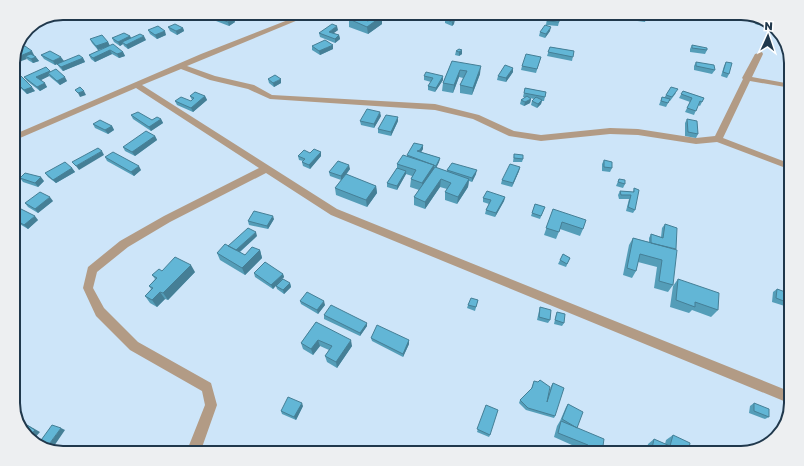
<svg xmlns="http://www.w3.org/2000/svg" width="804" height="466" font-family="'Golos Text',sans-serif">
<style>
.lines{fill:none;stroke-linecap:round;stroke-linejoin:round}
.street{fill:#b29b85;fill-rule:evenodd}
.secondary{fill:#9a7857;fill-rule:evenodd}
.wall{fill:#549db8}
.shaded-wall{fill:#457f96}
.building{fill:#62b6d6;stroke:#457f96}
.rim{fill:none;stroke:#20384c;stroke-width:2}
</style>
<rect width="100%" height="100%" fill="#cde5f9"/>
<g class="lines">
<path class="street" d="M306 13H315L187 66 215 76 254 85 272 95 435 104 479 115 514 131 541 135 610 128 638 129 696 138 715 136 743 79 742 78 755 54 762 52 763 54 752 77 791 84V88L750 81 723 138 791 164V170L717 142 696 144 638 135 610 134 541 141 509 136 473 119 435 110 270 99 248 89 210 80 181 69 142 85 337 209 791 392V404L331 215 266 173 170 222 128 247 97 272 93 288 104 308 138 342 211 383 217 405 200 453H186L205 405 202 391 130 350 96 316 83 288 88 267 120 241 164 216 259 168 136 88 13 141V135L201 54Z"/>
<path class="secondary" d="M63 13H72L44 22H40Z"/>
</g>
<path class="wall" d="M127 13H141L134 17 128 14Z
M227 13H245V15L239 19 227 14Z
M358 13 382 16V24L368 34 349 27V19L358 17Z
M413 13H430L420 19 413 15Z
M630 13H646V19L645 22 630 20 632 13Z
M215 17 235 22 229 26 216 21Z
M447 17 454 24 452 26 445 23V19Z
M758 17 769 22 766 27 755 24Z
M547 18 559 22 558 26 546 25Z
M168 27 183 28 184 31 177 35 170 31Z
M775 28 781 34 780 36 774 34Z
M148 30 166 35 157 39 150 34Z
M338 30 333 33 339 35 340 39 335 43 320 37 319 33Z
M550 31 545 38 539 36 540 32Z
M130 36 131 38 146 40 128 49 124 46 123 44 120 46 114 42 112 38Z
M90 39 108 42 110 46 123 52 125 56 119 58 112 54 95 62 91 59 89 55 107 47 98 50 92 43Z
M692 45 707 50 705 54 690 52V49Z
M312 46 333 49 320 55 312 50Z
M550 47 574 51 572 61 547 56Z
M18 49 34 55 39 61 33 63 28 60Z
M459 49 462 54 459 56 455 55 456 51Z
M41 55 63 61 83 58 85 62 63 71 60 68 57 64 55 65 44 59Z
M541 57 536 73 521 70 522 66Z
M452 61 480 74 472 95 460 93V85L463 78 459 77 453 93 442 91 443 83Z
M696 62 715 70 712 74 694 70V66Z
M726 62 729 74 727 78 721 76 724 66Z
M50 71 51 72 67 81 60 85 49 76 41 80 47 87 40 91 27 81 24 77Z
M513 72 506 82 497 80 498 76Z
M424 76 443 80 435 92 428 90V86L431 82 424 80Z
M268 79 281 83 274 87 269 83Z
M14 80 35 91 27 94 16 84Z
M525 88 546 92 544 101H542L541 104 537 108 531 105 532 101 534 99 530 98 531 99 530 103 524 106 520 104 521 100 525 97H523Z
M683 91 704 98 700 106 698 105 694 115 685 112 690 102 679 98Z
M676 93 670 101H669L666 107 659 105 662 97 664 98 666 95Z
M190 96H205L207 100 193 112 177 105 175 101H191L192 100Z
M131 115 152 120 161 119 163 123 151 131 133 119Z
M381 116 374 128 361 125 360 121Z
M687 119 698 134 696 138 685 136V123Z
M398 121 391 136 378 133V129Z
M93 124 112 126 114 130 108 134 95 128Z
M155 136 157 140 135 156 125 151 123 147Z
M423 149 421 152 440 158 439 162 436 168 447 171V170L476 174 472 182 469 181 468 187 457 204 445 200V192L447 189 440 187 425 209 414 205V197L419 190 410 187 411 179 412 176 406 174 397 190 387 187V183L397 168V164L407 156V155Z
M310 153 321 156 310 169 303 166 302 162 303 161 299 160 298 156Z
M514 154 523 159 522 162H513Z
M105 157 141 170 134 176 107 161Z
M604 160 612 168 610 172 602 171V164Z
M520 167 519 171 512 187 501 184 502 180Z
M72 168 75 172 56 183 48 177 45 173Z
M350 169 346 175 376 186 377 193 367 207 336 195 335 188 341 180 330 176 329 172Z
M20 178 44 181 38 187 23 182Z
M619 179 625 184 623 188 616 186Z
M634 188 635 210 633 213 626 211 629 199H619L618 195 620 191 633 192Z
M505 197 504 201 495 217 485 214 486 210 489 204 483 202V198Z
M53 201 38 213 28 207 25 203Z
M535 204 545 207 540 219 531 216Z
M553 209 583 229 580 236 560 229 556 239 544 235Z
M13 212 38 220 28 229 13 220Z
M274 219 268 229 249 225 248 221Z
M665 224 673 285 668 292 654 288 657 267 638 262 636 271 632 278 623 275 629 245 633 238 649 242V238L651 234 661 237 662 228Z
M257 236 240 252 245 255 260 250 262 258 245 275 220 260 217 253 228 246Z
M563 254 570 258 566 267 558 264Z
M162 271 195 272 168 300 165 299 157 307 150 303 145 296 151 289 149 286 155 279 152 275Z
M254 273 283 274 284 277 273 289 255 277Z
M678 279 718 310 711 317 692 310 689 313 670 307 673 286Z
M290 283 291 287 284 294 277 289 276 286Z
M777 289 791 294V308L772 302 773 292Z
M478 300 475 311 467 308 468 305Z
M300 301 325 305 318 314 301 304Z
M540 307 550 320 548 323 537 320 539 311Z
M557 312 564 323 562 326 554 324 556 315Z
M324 315 367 326 360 336 324 319Z
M316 322 352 346 337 368 327 362 325 356 329 350 320 346 313 355 303 349 301 343Z
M371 338 409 340V344L403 357 372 341Z
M534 381 549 393 551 386 553 383 555 416 554 418 526 410 519 403 520 400 531 389Z
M754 403 769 417 765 419 749 413 750 406Z
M568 404 577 428 602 453H583V450L554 437 557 426 560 421 566 407Z
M486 405 490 435 489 437 477 432Z
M303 406 296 420 282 414 281 411Z
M673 435 688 453H646L648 444 654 439 665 444 666 440Z"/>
<path class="shaded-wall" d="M133 13H141L134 17Z
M242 13H245V15L239 19 238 15Z
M424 13H430L420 19V15Z
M382 16V24L368 34 367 27Z
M234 18 235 22 229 26 228 22Z
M455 20 454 24 452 26V22Z
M337 26 338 30 330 36 329 32Z
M551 27 550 31 545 38 546 34Z
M183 28 184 31 177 35 176 31Z
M165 31 166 35 157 39 155 35Z
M339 35 340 39 335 43V39Z
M130 36 132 40 122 42 123 44 120 46 118 42Z
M144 36 146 40 128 49 126 45Z
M108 42 110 46 98 50 96 46Z
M333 45V49L320 55 319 51Z
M110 50 112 54 95 62 93 58Z
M462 50V54L459 56V52Z
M32 51 34 55 28 58 25 56 27 59 13 64V59Z
M123 52 125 56 119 58 117 54Z
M36 57 39 61 33 63 31 59Z
M61 57 64 61 55 65 53 61Z
M83 58 85 62 63 71 61 67Z
M481 66 480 74 472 95 473 88Z
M513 68V72L506 82V78Z
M460 70 459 77 453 93 454 85Z
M50 71 53 75 48 73 49 76 39 81 36 77Z
M443 76V80L435 92 436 88Z
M65 77 67 81 60 85 57 81Z
M281 79V83L274 87 273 83Z
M45 83 47 87 40 91 37 87Z
M32 87 35 91 27 94 24 90Z
M84 91 86 95 80 97 78 93Z
M205 96 207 100 193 112 191 108Z
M531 99 530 103 524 106 525 102Z
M542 100 541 104 537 108 538 104Z
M380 112 381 116 374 128V124Z
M398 117V121L391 136V132Z
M161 119 163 123 151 131 149 127Z
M112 126 114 130 108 134 105 130Z
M155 136 157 140 135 156 132 152Z
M423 145V149L420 154 417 151Z
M102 151 104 155 79 170 76 166Z
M321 152V156L310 169 309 165Z
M440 158 439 162 435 170 436 166Z
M349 165 350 169 341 180V176Z
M434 165V173L422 190V183Z
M139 166 141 170 134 176 131 172Z
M520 167 519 171 512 187 513 183Z
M72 168 75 172 56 183 53 180Z
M477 170 476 174 472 182V178Z
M406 171V174L397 190V186Z
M41 177 44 181 38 187 35 183Z
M441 179 440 187 425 209V202Z
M469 179 468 187 457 204 458 197Z
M376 186 377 193 367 207 366 200Z
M50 197 53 201 38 213 35 209Z
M505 197 504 201 495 217 496 213Z
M35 216 38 220 28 229 24 225Z
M273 216 274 219 268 229 267 226Z
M256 232 257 236 236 255 234 252Z
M260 250 262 258 245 275 242 268Z
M191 265 195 272 168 300 163 293Z
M283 274 284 277 273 289 271 285Z
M290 283 291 287 284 294 283 290Z
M160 292 165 299 157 307 152 300Z
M324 301 325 305 318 314 317 310Z
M367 323V326L360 336V333Z
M318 340 320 346 313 355 311 349Z
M351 340 352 346 337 368 336 362Z
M409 340V344L403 357V354Z
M302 403 303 406 296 420 294 417Z
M17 419 40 432 32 441 28 437Z
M61 428 65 430 52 449 47 447Z"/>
<path class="building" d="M221 13 234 18 228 22 215 17Z
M233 13H242L238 15Z
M358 13H374L382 16 367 27 349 19 354 16 368 21 372 18Z
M417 13H424L420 15Z
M632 13 647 16 646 19 632 16Z
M447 17 455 20 452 22 445 19Z
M758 17 766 20 769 22 768 23 757 20Z
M547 18 559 20V22L547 21Z
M175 24 183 28 176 31 168 27Z
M332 24 337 26 329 32 339 35 335 39 319 33Z
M545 25 551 27 546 34 540 32Z
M158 26 165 31 155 35 148 30Z
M124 33 130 36 118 42 112 38Z
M140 34 144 36 126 45 122 42Z
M102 35 108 42 96 46 90 39Z
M325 40 333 45 319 51 312 46Z
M113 44 123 52 117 54 110 50 93 58 89 55Z
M692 45 707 48V50L692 48Z
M25 46 32 51 13 59 18 49Z
M550 47 574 51 573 57 548 52Z
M459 49 462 50 459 52 456 51Z
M50 51 61 57 53 61 41 55Z
M31 54 36 57 31 59 25 56Z
M526 54 541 57 537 69 522 66Z
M79 55 83 58 61 67 57 64Z
M452 61 481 66 473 88 460 85 467 71 460 70 454 85 443 83Z
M696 62 714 65 715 70 696 66Z
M726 62 732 63 729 74 723 72Z
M505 65 513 68 506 78 498 76Z
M46 67 50 71 36 77 45 83 37 87 24 77Z
M56 69 65 77 57 81 48 73Z
M426 72 443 76 436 88 428 86 433 78 424 76Z
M275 75 281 79 273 83 268 79Z
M21 76 32 87 24 90 14 80Z
M80 87 84 91 78 93 75 90Z
M671 87 678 89 672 97 666 95Z
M525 88 546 92 545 97 524 93Z
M683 91 704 98 702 102 700 101 696 111 687 108 692 98 681 94Z
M195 92 205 96 191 108 175 101 181 97 191 101 194 98 190 96Z
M527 96 531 99 525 102 521 100Z
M536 97 542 100 538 104 532 101Z
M662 97 670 99 668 103 661 101Z
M367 109 380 112 374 124 360 121Z
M138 112 152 120 157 117 161 119 149 127 131 115Z
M386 115 398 117 391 132 378 129Z
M687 119 697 121 698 134 688 132Z
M100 120 112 126 105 130 93 124Z
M146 131 155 136 132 152 123 147Z
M414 143 423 145 420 150 417 151 440 158 436 166 407 155Z
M98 148 102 151 76 166 72 162Z
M314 149 321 152 309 165 302 162 305 159 298 156 304 150 310 153Z
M113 152 139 166 131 172 105 157Z
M514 154 523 155V159L514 158Z
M403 155 434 165 422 183 411 179 416 170 397 164Z
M604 160 612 162V168L604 167Z
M338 161 349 165 341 176 329 172Z
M65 162 72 168 53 180 45 173Z
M452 163 477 170 472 178 447 170Z
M510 164 520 167 513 183 502 180Z
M435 167 469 179 458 197 445 192 451 183 441 179 425 202 414 197Z
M397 168 406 171 397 186 387 183Z
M25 173 41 177 35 183 20 178Z
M346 174 376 186 366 200 335 188Z
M619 179 625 180V184L618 182Z
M634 188 639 190 635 210 628 207 631 195H621L620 191 634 192Z
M487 191 505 197 496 213 486 210 491 200 483 198Z
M40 192 50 197 35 209 25 203Z
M535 204 545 207 541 216 532 213Z
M19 208 35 216 24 225 13 218V212Z
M553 209 586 220 583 229 562 222 559 232 546 228Z
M254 211 273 216 267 226 248 221Z
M665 224 677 228 676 249 651 243V234L663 238Z
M248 228 256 232 236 250 228 246Z
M633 238 677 250 673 285 659 281 662 260 640 254 636 271 627 268Z
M225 244 245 255 252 247 260 250 242 268 217 253Z
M563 254 570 258 567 264 560 260Z
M175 257 191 265 163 293 160 292 152 300 145 296 153 288 149 286 157 278 152 275 159 269 162 271Z
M265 262 283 274 271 285 254 273Z
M283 279 290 283 283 290 276 286Z
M678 279 719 293 718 310 695 302V307L676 300Z
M777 289 791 294V304L776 298Z
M307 292 324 301 317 310 300 301Z
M471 298 478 300 476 307 468 305Z
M331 305 367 323 360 333 324 315Z
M540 307 551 310 550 320 539 317Z
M557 312 565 314 564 323 555 320Z
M316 322 351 340 336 362 325 356 332 346 318 340 311 349 301 343Z
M377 325 409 340 403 354 371 338Z
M540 380 550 387 547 402 553 383 564 388 555 416 528 408 520 400 532 388 534 381 538 382Z
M288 397 302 403 294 417 281 411Z
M754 403 769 409V417L754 411Z
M568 404 583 412 577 428 562 419Z
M486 405 498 410 490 435 477 429Z
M17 419 35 430 28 437 21 431Z
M561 421 604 439 602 453H586L588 445 558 433Z
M52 425 61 428 47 447 39 443Z
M673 435 690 443 688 453H651L654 439 670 446Z
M199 446 216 453H196Z"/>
<path d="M0 0H804V466H0ZM63 20H741A43 43 0 0 1 784 63V403A43 43 0 0 1 741 446H63A43 43 0 0 1 20 403V63A43 43 0 0 1 63 20Z" fill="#edeff1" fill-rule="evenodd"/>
<path class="rim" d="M63 20H741A43 43 0 0 1 784 63V403A43 43 0 0 1 741 446H63A43 43 0 0 1 20 403V63A43 43 0 0 1 63 20Z"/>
<g transform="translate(768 36) rotate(3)" stroke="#ffffff" stroke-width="3" paint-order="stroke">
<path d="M0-3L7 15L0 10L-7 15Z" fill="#20384c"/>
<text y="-6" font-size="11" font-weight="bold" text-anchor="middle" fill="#20384c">N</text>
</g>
</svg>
